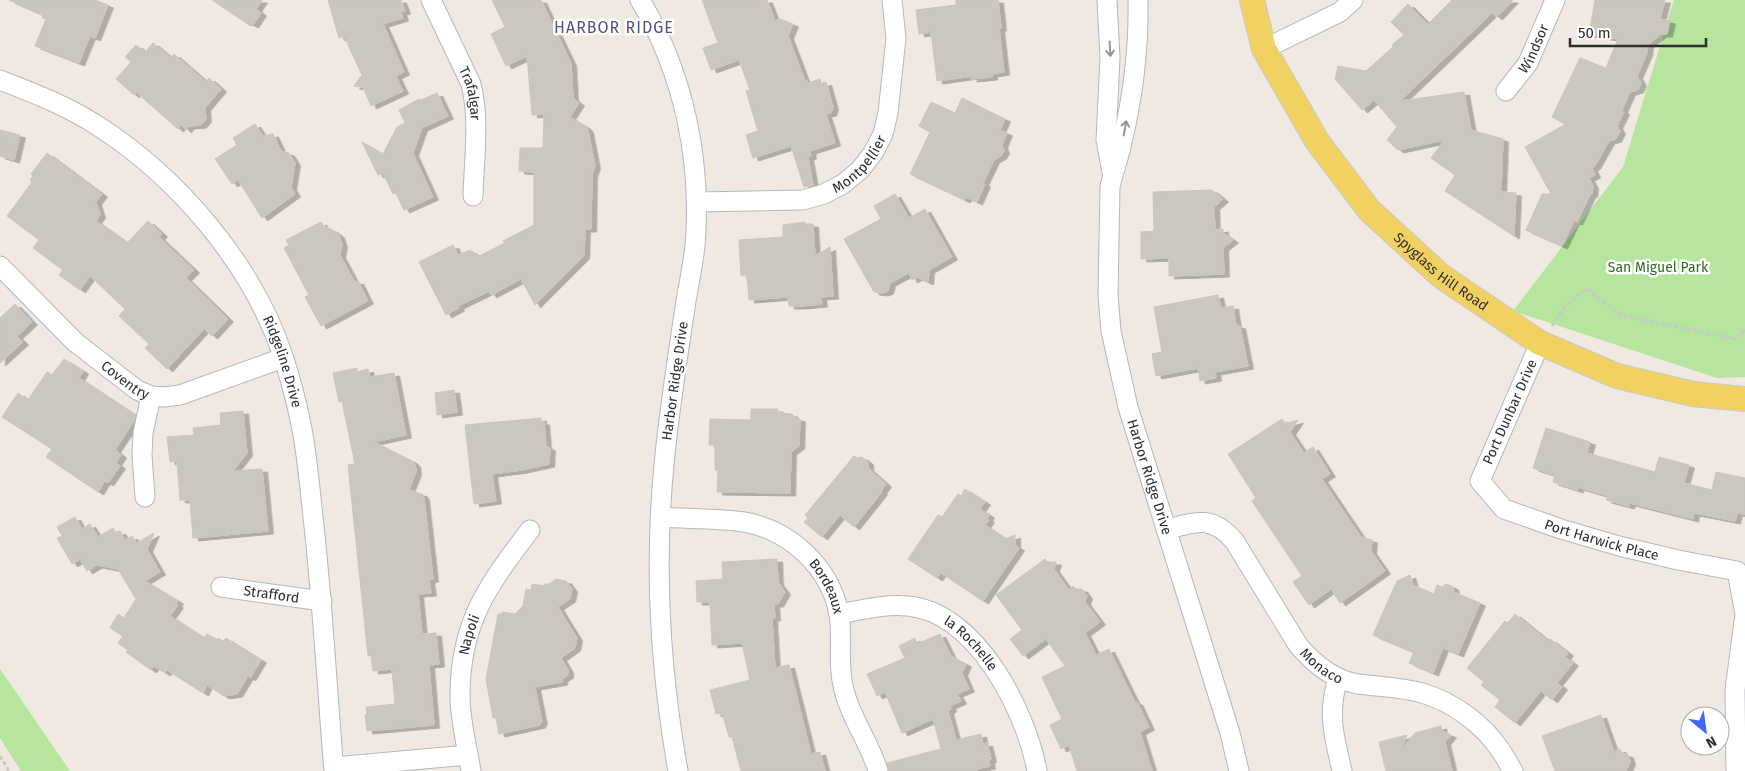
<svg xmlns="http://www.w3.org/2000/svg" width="1745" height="771" font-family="'Fira Sans',sans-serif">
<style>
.green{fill:#b6e59e}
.building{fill:#cbc7bf;stroke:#cbc5ba;filter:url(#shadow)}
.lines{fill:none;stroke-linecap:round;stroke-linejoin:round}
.minor-casing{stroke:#b4b7c1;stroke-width:21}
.major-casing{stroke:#c9c9c9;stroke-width:26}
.path{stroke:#c9c9c9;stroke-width:3;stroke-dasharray:4 2.5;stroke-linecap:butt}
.minor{stroke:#fff;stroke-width:19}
.major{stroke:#f2d163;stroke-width:24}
.oneway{stroke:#969696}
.labels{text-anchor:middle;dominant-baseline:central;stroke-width:5;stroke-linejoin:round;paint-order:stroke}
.street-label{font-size:14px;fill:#2e2e2e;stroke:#fff}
.park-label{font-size:14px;fill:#2c6e1b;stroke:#fff}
.quarter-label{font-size:16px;letter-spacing:1px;fill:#4d5680;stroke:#fff}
</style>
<defs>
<filter id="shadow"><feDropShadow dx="5.5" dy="3" stdDeviation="0" flood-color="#0004"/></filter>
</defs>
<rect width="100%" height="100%" fill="#efe9e1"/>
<path class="green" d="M1674 0H1745V377L1717 378 1513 311 1623 167Z
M0 669 70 771H21L0 738Z"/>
<path class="building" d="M9 0H95L108 5 95 38 90 36 79 63 35 46 46 19 42 18 43 15Z
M212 0H262L256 9 261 13 253 25 247 22 246 23Z
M328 0H401L405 11 401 12 403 18 383 24 404 72 396 76 403 91 371 106 363 87 354 86 362 75 344 36 339 38Z
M492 0H541L571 63 573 98 579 103 570 117 586 127 588 130 595 166 592 174 591 229H585L584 256 535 305 521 279 491 295 489 291 458 306 459 308 446 315 419 262 453 245 458 255 470 250 479 256 505 243 503 241 534 225V172L519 171 520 148H543L544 114 532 115 527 56 506 66 491 34 505 27Z
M702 0H767L775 21 780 19 793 24 788 36 805 81 807 80 808 83 820 79 821 84 826 82 833 107 831 113 826 114 835 143 810 151 811 156 808 157 813 185 804 187 791 146 753 158 746 135 758 131 746 91 750 90 739 60 711 70 703 48 718 43Z
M956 0H998L1001 28H999L1004 72 992 74V77L971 79 973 76 937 81 931 32 919 34 916 10 956 5Z
M1452 0H1513L1497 17 1492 13 1400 101 1464 92 1471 130 1503 139 1501 192 1516 193 1514 236 1445 191 1455 175 1431 158 1444 140 1398 150 1387 140 1397 127 1374 100 1362 110 1335 79 1338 66 1366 71 1392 48 1393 44 1404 35 1391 22 1408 4 1428 24Z
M1595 0H1665L1660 19 1670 21 1667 34H1661L1648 45 1647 53 1637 76 1641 83 1638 90 1630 92 1622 110 1624 112 1617 126 1620 131 1616 139 1609 141 1595 166 1592 168 1595 175 1589 178 1593 186 1592 194 1590 195 1577 222 1574 221 1562 246 1526 230 1542 194H1551L1525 147 1566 124 1552 117 1580 58 1606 68 1618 39 1589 34Z
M153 43 171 58 174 54 206 82 209 78 221 89 205 108 206 119 201 125 189 126 186 130 181 125 178 129 136 92 134 95 116 79 131 62 125 57 136 45 145 52Z
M437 93 448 116 422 128 413 153 433 197 404 210 396 193 393 194 383 173 378 175 362 142 383 154 397 127 405 123 399 110 419 99 421 100Z
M962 98 1005 119 1000 130 1007 133 1002 145 1004 151 1001 156 994 160 983 183 985 184 977 202 966 197 965 200 910 174 930 132 919 126 931 102 955 113Z
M255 124 263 136 273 134 281 151 289 153 295 163 291 187 295 194 262 218 238 180 232 184 215 159 237 145 233 138Z
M0 130 20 135 14 160 0 156Z
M47 153 102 194 96 202 100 215 96 221 127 243 148 221 162 234 159 237 194 270 186 278 228 319 212 336 204 329 167 369 145 348 149 344 119 316 125 309 90 276 80 290 59 275 63 270 33 248 39 240 7 216 32 182 30 180 33 176 31 174Z
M1212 190 1223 199 1214 207 1215 230 1223 229V233L1233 240 1223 248 1224 274 1169 276V258L1141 259V232L1154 231 1153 192Z
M895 194 909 218 925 209 952 257 929 270 928 282 917 277 912 280 909 273 890 283 888 291 883 293 874 292 844 239 881 219 874 206Z
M321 222 324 227 331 229 339 235 342 245 340 255 353 279 356 282 358 281 368 301 321 326 305 297 309 295 284 248 289 245 286 240Z
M805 222V224H813L815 256 830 247 833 296 821 297 822 304 801 306H789L788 297 749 300 747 275 741 276 739 240 783 237V225Z
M1218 295 1221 308 1233 306 1236 325 1240 326 1248 366 1215 372 1216 378 1200 381 1198 368 1156 376 1152 354 1162 352 1154 307Z
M15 304 32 322 17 336 23 342 0 363V318Z
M64 359 83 371 79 378 135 415 134 421 115 450 121 455 116 463 120 466 108 483 105 481 98 492 46 457 52 449 2 417 18 393 28 400 47 372 52 375Z
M357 368V372L368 369 370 377 394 373 406 435 374 442 412 461 415 464 416 472 409 490 422 494 424 498 433 579 429 580 431 593 418 594 422 634 436 633 439 664 429 665 434 725 367 731 365 715H367L366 707 395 704 392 669 373 671 371 655 368 656 348 465 355 464 342 401 339 402 333 373Z
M454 390 457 412 437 415 435 393Z
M751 409H778V413L792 414 795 418 800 419 799 446 791 452 790 493 717 492 718 471 715 470V445H709L710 419 751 420Z
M243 411 247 453 233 471 262 469 268 531 193 538 190 500H180L177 461 170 462 167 437 194 435 193 428 221 425 220 413Z
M541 418V422H544L546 446 550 448 549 464 522 470 492 474 496 501 474 504 465 425Z
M1282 419 1285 424 1298 420 1290 432 1304 453 1313 447 1330 474 1322 479 1361 537 1372 540 1371 551 1385 571 1340 603 1331 589 1309 605 1293 582 1302 576 1252 501 1256 498 1228 454Z
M1546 428 1590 442 1587 453 1655 472 1659 457 1689 465 1684 483 1712 490 1716 472 1745 478V514L1737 513 1735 521 1694 513 1693 519 1630 503 1629 506 1606 500 1608 496 1578 487V490L1553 482 1555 475 1533 468Z
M854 456 857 458 862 457 868 462V468L886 484 881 491 882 492 854 527 840 515 822 537 804 522 808 518 805 515Z
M965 489 985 502 980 509 989 515 987 519 989 520 985 525 1005 539 1015 535V545L1019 548 983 601 941 573 937 578 908 559 938 515 942 517 958 494 961 496Z
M75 517 82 529 90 524 98 537 113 528 116 533 120 531 125 540 132 536 136 543 154 533 147 549 160 572 145 581 178 601 176 604 178 605 170 616 204 638 207 634 217 640 218 638 223 641 226 638 261 660 250 678 248 676 237 694 224 696 207 685 203 693 167 670 165 673 154 666 151 670 126 652 128 650 118 643 123 636 110 628 118 614 124 618 136 599 118 569 97 565 87 571 80 559 72 564 57 538 62 536 57 527Z
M777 559 778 582 785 592 778 604H774L775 618H772L775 668 789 665 811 754 820 752 825 771H741L732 737H729L722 713 716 714 710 690 750 680 742 643 712 645 710 602H697L696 581 723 579 722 562Z
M1045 559 1047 562H1056L1054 569 1069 590 1073 586 1076 589H1082L1087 596 1085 602 1100 622 1085 633 1096 655 1109 649 1135 702H1137L1149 727 1140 732 1152 771H1077L1069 745 1061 749 1050 725 1062 719 1042 677 1065 666 1046 639 1023 656 1010 639 1022 630 996 595Z
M1410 575 1413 585 1434 594 1437 585 1442 587 1446 584 1453 587 1454 592 1480 603 1458 654 1443 648 1433 673 1409 663 1414 652 1373 635 1397 581Z
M556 579 566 581 572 589 570 599 558 607 577 638 575 648 561 658 568 670V675L562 679V682L535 687 542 722 540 723V725L499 734 496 718H493L486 679 498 614H502V612L515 614 523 606 526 589 531 590 532 584 545 586V584H549Z
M1515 614 1548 641 1550 639 1568 653 1565 657 1573 663 1557 683 1562 687 1552 700 1541 691 1515 723 1495 707 1500 700 1481 685 1484 682 1467 668 1505 621 1508 623Z
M940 634 951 656 966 664 962 673 969 689 957 694 961 701 950 706 951 709 948 711 956 740 981 734 983 744 987 743 991 759 989 761 990 766 977 769V771H889L887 763 941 749 933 719 902 733 885 692 877 696 867 674 905 658 899 646 915 638 917 644Z
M1601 715 1614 752 1620 749 1622 753 1628 755 1630 762 1626 771H1555L1542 736Z
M1441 726 1442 731 1451 735 1445 742 1452 771H1386L1379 742 1407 735 1401 750 1415 733Z"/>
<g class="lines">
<g class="minor-casing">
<g id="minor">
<path id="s1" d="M431 0 471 84C480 120 474 159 473 196"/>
<path d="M640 0C684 74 702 161 695 246 693 264 689 283 686 301 678 355 669 410 664 465 654 567 660 670 678 771"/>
<path d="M1107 0 1110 58 1106 140 1112 172"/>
<path id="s2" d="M1138 0C1139 48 1133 96 1122 142 1119 158 1113 172 1110 187L1108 295 1111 331 1128 407 1230 733 1239 771"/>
<path d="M1264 49 1340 12 1353 0"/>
<path id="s3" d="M0 80C34 93 67 106 98 126 179 178 254 266 284 359 293 388 301 418 305 448 309 474 311 500 314 526 323 608 327 689 334 771"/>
<path id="s4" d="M1506 91 1528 63 1555 0"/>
<path id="s5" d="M697 202 803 200 824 194 843 184 860 170 873 153 883 134 888 113 896 38 892 0"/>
<path id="s6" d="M0 266 75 342 137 390 151 396 164 397 180 395 283 358"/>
<path id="s7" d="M1540 343 1480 481 1504 509 1561 529 1619 546 1678 560 1737 571 1745 614 1735 690 1736 771"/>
<path d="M145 497 142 455 143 433 151 396"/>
<path id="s8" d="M660 517C686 519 718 518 744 522 790 530 830 567 839 614 843 640 837 665 844 690 851 719 870 743 878 771"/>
<path id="s9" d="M1166 530C1196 521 1213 515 1235 542L1298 645C1314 664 1333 680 1358 684 1380 687 1401 687 1422 693 1453 702 1483 724 1501 751 1506 758 1509 765 1513 771"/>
<path id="s10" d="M221 587 322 601"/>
<path id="s11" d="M839 614C861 610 884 604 907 606 976 611 1026 711 1037 771"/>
<path d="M1338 678C1327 715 1334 735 1342 771"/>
<path d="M334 767 468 755"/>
<path id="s12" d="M471 771C467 746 460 721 460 695 460 623 488 585 530 530"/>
</g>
</g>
<g class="major-casing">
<g id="major">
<path id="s13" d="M1252 0 1264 49 1317 141 1369 210 1441 276 1540 343 1617 376 1693 394 1745 399"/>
</g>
</g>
<path class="path" d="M1552 326 1566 305 1587 289 1620 315 1736 339 1745 330
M0 756 9 771"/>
<use href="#minor" class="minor"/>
<use href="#major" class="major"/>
</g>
<defs><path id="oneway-shaft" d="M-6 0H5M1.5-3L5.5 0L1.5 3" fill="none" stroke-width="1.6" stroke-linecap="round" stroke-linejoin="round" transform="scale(1.25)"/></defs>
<g class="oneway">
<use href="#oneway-shaft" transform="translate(1110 49) rotate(87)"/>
<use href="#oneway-shaft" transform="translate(1125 128) rotate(-80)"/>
</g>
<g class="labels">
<g class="street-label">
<text stroke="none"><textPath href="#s4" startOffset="51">Windsor</textPath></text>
<text stroke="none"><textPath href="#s1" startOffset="102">Trafalgar</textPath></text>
<text stroke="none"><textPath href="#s5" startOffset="175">Montpellier</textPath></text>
<text stroke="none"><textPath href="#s13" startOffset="338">Spyglass Hill Road</textPath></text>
<text stroke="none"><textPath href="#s3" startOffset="414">Ridgeline Drive</textPath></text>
<text stroke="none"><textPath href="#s6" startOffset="170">Coventry</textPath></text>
<text transform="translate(675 381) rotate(-82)">Harbor Ridge Drive</text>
<text transform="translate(1510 412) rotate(-66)">Port Dunbar Drive</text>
<text stroke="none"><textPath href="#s2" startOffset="485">Harbor Ridge Drive</textPath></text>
<text stroke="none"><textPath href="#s7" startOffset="290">Port Harwick Place</textPath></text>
<text stroke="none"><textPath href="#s8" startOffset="194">Bordeaux</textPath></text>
<text stroke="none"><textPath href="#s10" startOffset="51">Strafford</textPath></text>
<text stroke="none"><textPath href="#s12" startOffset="138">Napoli</textPath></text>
<text stroke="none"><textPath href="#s11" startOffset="145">la Rochelle</textPath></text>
<text stroke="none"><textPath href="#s9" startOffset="229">Monaco</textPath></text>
</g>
<g class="park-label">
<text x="1658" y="267">San Miguel Park</text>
</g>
<g class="quarter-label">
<text x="614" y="27">HARBOR RIDGE</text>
</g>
</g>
<g transform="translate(1705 731) rotate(151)"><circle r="24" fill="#ffffff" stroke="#ababab"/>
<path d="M0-4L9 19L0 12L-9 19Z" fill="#4264fb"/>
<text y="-8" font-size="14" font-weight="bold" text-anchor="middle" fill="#2e2e2e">N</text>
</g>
<path d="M1570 38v8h136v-8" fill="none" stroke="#2e2e2e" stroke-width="2.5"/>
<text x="1578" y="38" font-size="15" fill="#2e2e2e" stroke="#ffffff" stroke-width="4" paint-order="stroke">50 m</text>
</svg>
